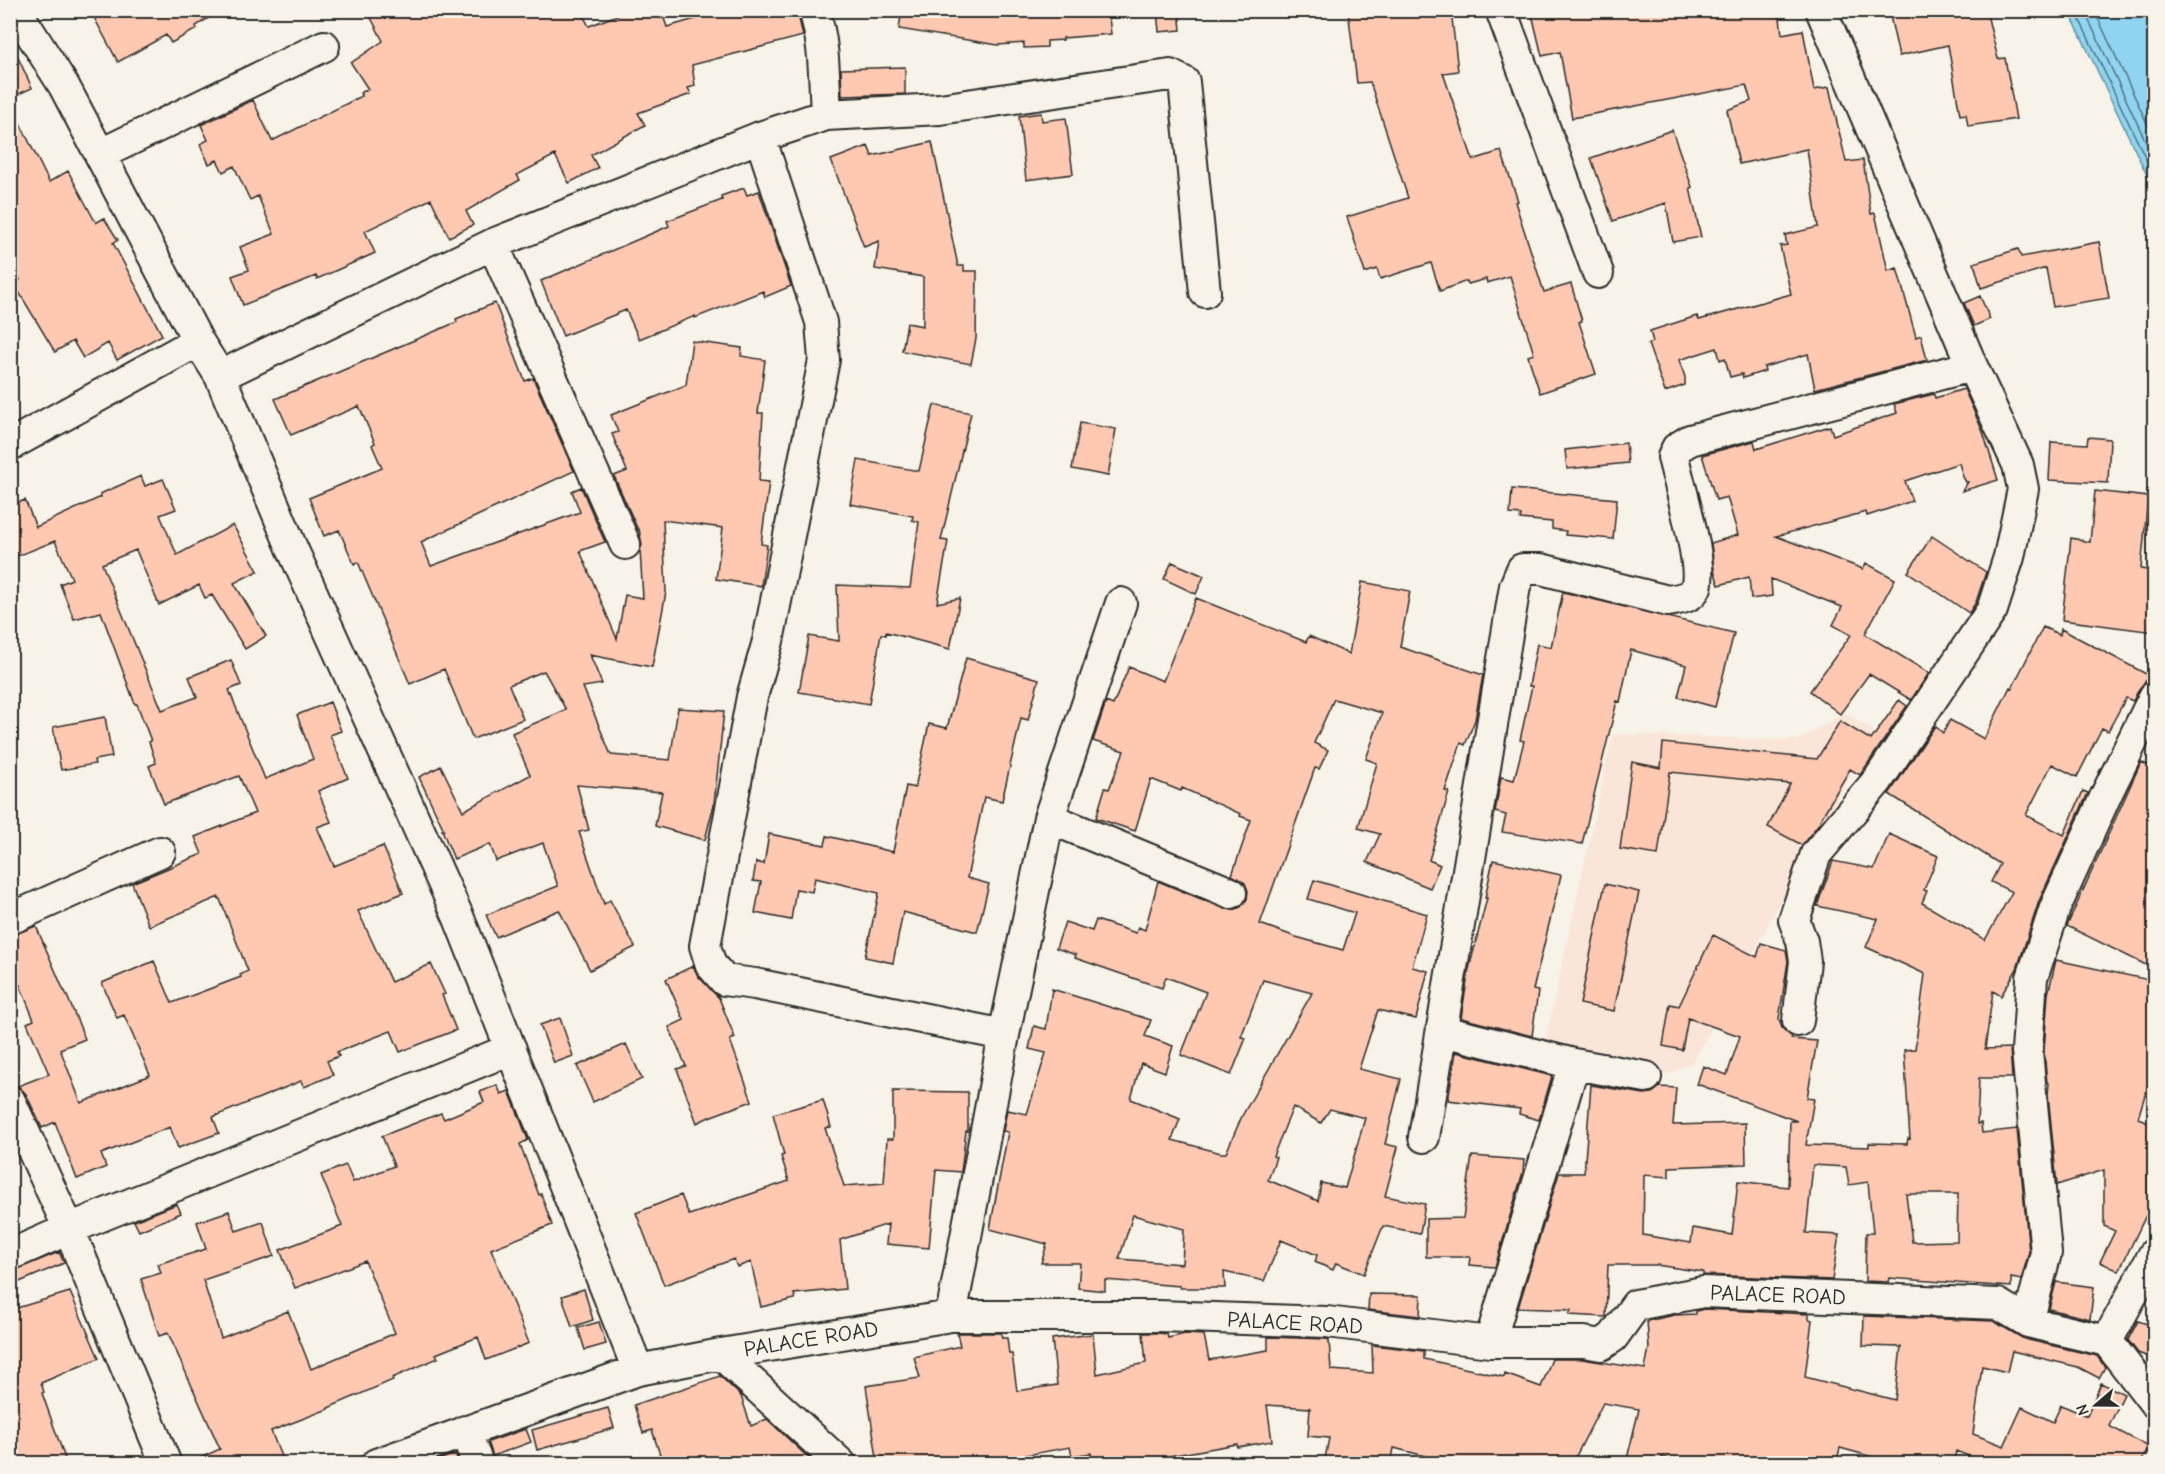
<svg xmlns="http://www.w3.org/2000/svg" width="2165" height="1474" font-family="'Comic Neue',sans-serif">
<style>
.built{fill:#f9e6d8}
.water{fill:#8fd5f1;stroke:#6791a2;stroke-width:1.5}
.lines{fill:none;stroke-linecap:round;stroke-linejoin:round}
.shore{stroke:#536f7a;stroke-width:1.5}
.building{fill:#ffc8b1;stroke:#2b2b2b;stroke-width:1.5;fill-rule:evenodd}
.minor-casing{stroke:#2b2b2b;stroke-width:34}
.minor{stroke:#f7f3e8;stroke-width:30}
.labels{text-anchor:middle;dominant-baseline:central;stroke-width:4.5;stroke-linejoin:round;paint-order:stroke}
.street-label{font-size:22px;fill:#2b2b2b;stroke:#f7f3e8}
</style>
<rect width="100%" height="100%" fill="#f7f3e8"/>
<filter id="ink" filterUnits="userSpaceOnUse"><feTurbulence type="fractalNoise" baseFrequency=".0167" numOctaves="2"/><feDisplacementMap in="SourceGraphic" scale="12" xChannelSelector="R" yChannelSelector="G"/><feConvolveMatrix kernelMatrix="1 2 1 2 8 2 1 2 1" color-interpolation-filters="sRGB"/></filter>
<g filter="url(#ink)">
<path class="built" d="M1845 713 1874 731 1693 1062 1668 1075 1544 1046 1613 734 1798 740Z"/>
<path class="water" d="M2069 11H2154V190Z"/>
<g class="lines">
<path class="shore" d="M2075 10 2154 176
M2084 10 2154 159
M2094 10 2154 138"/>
</g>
<path class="building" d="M90 10H221L196 26 197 29 171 43 166 35 118 62Z
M367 10H580L589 26 630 10H661L667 27 727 10H797L803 36 692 65 695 86 688 88 691 94 638 113 645 125 591 155 598 168 569 183 555 155 517 175 520 180 466 211 473 225 449 237 431 199 365 231 375 253 317 279 316 276 243 305 232 276 249 270 240 247 274 234 258 196 250 200 234 166 223 172 217 160 209 164 200 144 208 140 201 125 253 100 272 141 362 96 360 93 368 89 351 63 383 41Z
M902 10H1108L1111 34 1063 38V40L1047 41V47L1024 48V43L998 45 899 29Z
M1157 10H1179L1181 30 1159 32Z
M1348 10H1451L1458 71 1443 73 1473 160 1501 151 1518 201 1515 202 1544 292 1571 284 1582 321 1579 322 1596 374 1540 393 1528 356 1534 354 1510 276 1487 283 1486 279 1468 284 1467 281 1440 291 1431 263 1380 279 1377 269 1365 273 1347 217 1408 198 1370 82 1357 83Z
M1531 10H1779L1782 34 1803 30 1814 90 1829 87 1846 162 1863 160 1871 214 1875 213 1888 271 1897 268 1916 337 1921 335 1927 360 1815 389 1808 354 1764 367 1765 371 1743 378 1742 374 1730 377 1725 358 1720 360 1717 348 1679 360 1685 377V385L1665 392 1648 344 1653 342 1650 331 1697 316 1699 320 1791 294 1780 246 1787 245 1785 235 1818 227 1807 149 1739 164 1727 110 1751 101 1746 85 1572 118 1560 52 1542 56Z
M1986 10 1998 59 2005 58 2016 119 1968 126 1966 114 1960 115 1948 45 1899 56 1890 16 1916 11Z
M10 40 32 88 10 98Z
M905 67V94L842 96 841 69Z
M10 103 49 182 68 171 96 223 104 218 118 240 113 243 162 335 117 360 108 343 83 358 73 341 55 352 14 284 20 280 10 260Z
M1041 113 1042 121 1066 118 1073 174 1026 180 1019 116Z
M1672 130 1692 187 1690 188 1701 237 1673 242 1666 203 1613 221 1591 158Z
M932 142 958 266H964V271H977L976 339 971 364 902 351 907 323 923 326V277L875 269 879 241 864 247 831 160 868 146 872 156Z
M744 188 747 195 759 191 791 286 765 297 763 291 695 318V316L639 339 626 310 563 336 541 281 669 226 667 221 722 200 721 196Z
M2099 242 2109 298 2053 307 2046 268 1981 288 1974 263 2018 249 2021 257Z
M1980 296 1990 319 1974 326 1964 303Z
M495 303 525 381 533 378 574 471 421 542 431 566 580 512 572 491 581 487 605 542 580 551 617 639 625 595 643 598 640 550 642 545 639 529 638 530 614 476 627 471 612 434 618 432 611 415 686 385 692 341 742 348 741 356 765 360 758 413H763L759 481 769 482 761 544 767 545 761 586 716 579 723 528 663 520 666 592 652 667 590 655 602 684 583 687 611 755 670 760 678 708 724 711 714 804 705 840 655 826 662 792 577 785 589 830 579 832 604 904 610 900 635 947 590 970 559 910 496 937 486 915 558 886 543 843 496 861 490 844 454 859 442 830H444L419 777 441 766 463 811 530 775 512 733 566 710 544 671 509 685 523 719 473 739 444 669 410 684 358 562 354 564 339 530 324 536 309 498 382 468 372 445 375 443 359 406 291 435 275 399 457 322 456 319Z
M1964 389 1983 432 1998 480 1962 491 1968 482H1966L1963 477 1959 463 1905 481 1912 501 1867 516 1866 512 1776 536 1863 569 1866 563 1895 579 1865 634 1929 673 1911 700 1869 674 1840 714 1810 691 1851 635 1833 625 1842 607 1771 579 1772 596 1751 599 1749 577 1719 585 1714 570 1711 543 1738 535 1727 497 1716 500 1702 455 1754 441 1756 449 1830 426 1833 435 1897 413 1894 404 1934 394 1935 398Z
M934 405 971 413 941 540 948 541 937 603 960 598 950 649 886 632V635L881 634 869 704 799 692 809 636 839 641 837 585 910 588 919 522 912 520 913 516 850 504 858 460 919 471Z
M1080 423 1116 429 1108 476 1072 469Z
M2088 437 2110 439 2108 483 2049 480 2051 442 2087 444Z
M1626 443 1628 463 1567 469 1565 450Z
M141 476 145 486 163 479 176 509 160 515 177 555 233 525 258 571 234 583 266 636 245 649 212 595 205 598 199 585 159 605 136 550 102 564 162 710 197 697 189 677 231 660 241 685 229 690 265 779 313 759 297 715 330 702 341 731 330 735 348 778 318 791 331 822 317 827 334 866 383 846 403 893 358 911 391 982 431 964 445 994 442 995 456 1030 400 1052 391 1031 337 1052 339 1056 327 1061 333 1075 304 1087 301 1081 213 1117 219 1133 178 1148 170 1127 101 1154 106 1167 77 1179 55 1122 42 1128 26 1094 18 1086 49 1074 27 1023 34 1020 20 985 10 989V936L36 926 64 991H65L85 1039 60 1049 81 1103 150 1075 124 1015 117 1018 102 983 154 961 172 1003 241 977 240 975 248 971 219 897 149 926 132 883 202 854 195 837 255 813 239 776 164 804 149 766 156 763 149 742 151 741 137 704H135L101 612 74 619 60 584 72 579 55 541 10 559V506L25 500 36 527 101 497 100 494Z
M1512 489 1617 499 1613 539 1565 535 1566 531 1552 529V522L1520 519 1521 515 1510 514Z
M2095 491 2148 497 2141 569 2154 571V632L2062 620 2071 538 2090 542Z
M1932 536 1986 572 1976 602 1969 613 1908 572Z
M1172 562 1204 576 1196 594 1164 579Z
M1362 582 1410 591 1400 647 1483 675 1475 720 1465 745 1461 743 1445 791 1449 792 1429 860 1440 865 1430 888 1367 862 1380 834 1358 828 1377 763 1366 759 1382 713 1334 699 1314 743 1328 750 1319 769 1315 768 1260 924 1296 937 1343 950 1355 913 1308 899 1314 880 1427 914 1412 967 1428 971 1416 1019 1378 1010 1359 1069 1401 1079 1385 1144 1398 1147 1385 1196 1425 1204 1420 1233 1383 1226 1364 1274 1336 1263 1333 1270 1315 1262 1317 1255 1281 1240 1264 1281 1224 1272 1225 1288H1180V1286L1105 1280V1291L1078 1288 1080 1263H1041L1047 1244 990 1229 1008 1132 1003 1131 1007 1110 1027 1114 1046 1053 1029 1049 1034 1026 1046 1029 1052 989 1151 1020 1145 1036 1173 1046 1165 1072 1141 1063 1131 1099 1180 1119 1172 1140 1221 1153H1226L1242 1116 1312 993 1263 980 1241 1037 1246 1038 1231 1075 1181 1055 1206 992 1166 977 1162 988 1075 958 1076 955 1056 948 1065 922 1092 931 1096 920 1136 933 1138 927 1145 930 1158 881 1225 909 1234 910 1241 907 1247 899 1248 891 1245 883 1232 875 1251 820 1240 816 1241 814 1182 788 1181 791 1151 779 1135 831 1096 818 1105 788 1109 789 1124 751 1093 741 1106 702 1113 705 1129 667 1163 681 1196 598 1306 642 1309 636 1349 654ZM1293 1107 1321 1123 1330 1109 1365 1118 1345 1188 1321 1183 1318 1201 1268 1180 1276 1157 1273 1156ZM1133 1215 1184 1229 1182 1264 1119 1259Z
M1563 592 1734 633 1715 707 1678 697 1686 665 1631 650 1620 702 1617 701 1582 844 1502 832 1506 815 1495 812 1501 777 1514 780 1524 741 1520 740 1532 686H1529L1537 644 1551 647Z
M2043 627 2060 635 2061 629 2150 676 2139 689 2133 701 2126 698 2108 731 2102 728 2077 777 2052 764 2026 815 2064 835 2083 791 2088 793 2039 901 2017 969 2001 996 1993 991 1985 1049 2010 1048 2012 1078H1979L1977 1124 1981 1123 1982 1133 2017 1129 2029 1252 2021 1280 2011 1278V1287L1889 1278 1888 1282 1865 1281 1866 1233H1873L1868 1182 1849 1185 1846 1167 1813 1165 1806 1233 1839 1235 1832 1280 1703 1275V1272L1656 1265H1608L1606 1317 1569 1315 1571 1310 1518 1308 1559 1173H1584L1591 1085 1644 1094 1652 1093 1660 1087 1676 1088 1673 1125 1745 1123 1746 1164 1669 1167V1177L1644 1175 1643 1235 1691 1243 1693 1228 1732 1235 1738 1181 1788 1187 1790 1121H1797L1697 1084 1703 1066 1727 1075 1740 1036 1688 1018 1682 1050 1663 1046 1670 1004 1679 1006 1713 935 1757 957 1761 943 1786 950 1788 961 1779 1019 1782 1028 1792 1037 1791 1039 1817 1041 1807 1098 1814 1099 1806 1145 1869 1147V1143L1907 1144 1908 1138 1910 1139 1904 1050 1915 1049 1925 974 1866 947 1878 919 1817 906 1833 861 1874 869 1889 834 1938 856 1924 890 1927 891 1922 903 1985 940 2012 892 1991 882 2000 864 1889 794 1935 726 1943 733 1950 720 1984 739 2010 687 2012 688ZM1906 1194H1958L1957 1241 1912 1242Z
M966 658 1039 679 1028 720 1021 718 1002 801 984 797 967 878 989 884 977 932 903 912 893 963 865 957 879 893 815 878 812 892 796 889 791 920 755 913 761 882 753 881 756 862 764 864 769 834 825 845 827 836 893 852 906 786 915 788 929 724 947 728Z
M1899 700 1907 706 1860 775 1850 769 1820 820 1821 821 1802 845 1768 827 1790 784 1670 772 1658 855 1620 849 1632 762 1661 768 1663 743 1817 759 1840 721 1871 740Z
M105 717 112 757 94 760 95 764 61 770 53 727Z
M2141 762 2154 768V969L2067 926Z
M1493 860 1561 875 1533 990 1538 991 1532 1036 1461 1018 1469 969 1487 898H1485Z
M1605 884 1639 892 1614 1011 1580 1004Z
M2056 960 2154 981V1065L2138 1118 2154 1124V1158L2148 1156V1211L2119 1271 2100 1262 2115 1231 2104 1226V1170L2057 1185 2048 1094 2049 1083H2047L2044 1051 2048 994Z
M693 966 698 976 719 998 735 1038 730 1040 752 1101 709 1117 697 1123 677 1069 686 1066 669 1027 684 1020 666 979Z
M560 1018 573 1056 554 1063 540 1025Z
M626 1044 642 1079 593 1102 577 1066Z
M1456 1052 1552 1076 1539 1120 1519 1114 1520 1109 1448 1100Z
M497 1085 501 1094 509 1091 522 1124 528 1140 520 1144 539 1195 541 1194 552 1225 491 1249 529 1343 486 1360 478 1337 436 1354 438 1358 392 1378 393 1380 328 1408V1409L271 1431 284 1464H187L220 1449 168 1333 159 1336 141 1279 161 1273 158 1264 206 1249 197 1222 229 1211 236 1231 263 1222 274 1256 203 1280 221 1338 288 1311 311 1369 395 1333 365 1261 295 1288 280 1250 342 1226 321 1175 346 1165 353 1182 394 1166 382 1136 441 1113 444 1119 484 1102 480 1092Z
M893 1091 968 1092V1131H966L961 1172 936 1170 929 1248 886 1244 888 1224 840 1240 845 1289 794 1294 795 1299 761 1307 751 1262 737 1267 734 1259 664 1285 636 1213 681 1195 689 1215 789 1181 781 1156 784 1155 773 1114 823 1100 831 1127 825 1128 844 1186 884 1183 887 1139H893Z
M1472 1156 1524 1160 1523 1172 1495 1267 1469 1265 1470 1257H1426V1219L1463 1218Z
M177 1204 181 1213 139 1231 134 1221Z
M59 1252 64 1263 10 1286V1272Z
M2056 1282 2094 1287 2090 1319 2049 1309Z
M584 1289 593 1320 572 1327 562 1296Z
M70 1292 99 1358 41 1383 44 1392 42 1393 67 1464H17L10 1445V1310Z
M1369 1294 1421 1295 1420 1316 1368 1310Z
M1704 1309 1809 1314V1319L1812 1320 1805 1377 1895 1400 1901 1347 1863 1346 1864 1316 1993 1321 2024 1339 2097 1356 2105 1367 2099 1378 2078 1367 2012 1351 2007 1372 1982 1366 1973 1434 2004 1446 2022 1407 2053 1422 2061 1405 2087 1416 2101 1383 2124 1394 2109 1426 2149 1447 2140 1464H1989L1956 1451 1953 1464H1883L1884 1460 1840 1448 1836 1464H1688L1662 1457 1661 1464H1647L1627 1459 1639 1409 1603 1403 1572 1464H1456L1394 1448 1391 1464H1324L1329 1438 1308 1436 1310 1408 1267 1405 1272 1441 1237 1447V1444L1125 1464H1093L1091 1453 1072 1456 1070 1447 1026 1455 1028 1464H886L884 1457 877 1458 866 1386 920 1378 914 1357 960 1346 957 1333H1001L1002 1338H1007L1009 1354H1012L1017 1391 1057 1385 1052 1339 1093 1334 1097 1374 1146 1363 1143 1333H1158L1167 1334 1168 1338 1185 1334 1204 1335 1209 1360 1268 1350V1337L1326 1339 1329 1340 1331 1370 1373 1373 1372 1345 1424 1351V1359L1504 1377 1505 1374 1541 1387 1552 1359H1582L1645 1369 1649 1348 1647 1321 1675 1315 1696 1314V1311Z
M2138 1321 2154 1326V1359L2138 1353 2128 1340Z
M599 1322 606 1344 585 1350 578 1328Z
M720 1376 741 1396 751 1426 767 1419 815 1464H663L652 1430 643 1433 634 1405Z
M608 1408 614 1428 537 1450 532 1430Z
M526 1429 531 1442 493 1456 488 1442Z
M455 1454 459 1464H428Z"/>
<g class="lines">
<g class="minor-casing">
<path id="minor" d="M16 10 64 86 198 341 220 376 292 548 458 916 638 1370
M814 10C825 44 824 80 826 115
M1501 10 1598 273
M760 137 821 322 824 360 768 641 752 697 705 946 711 965 724 980 755 984 1004 1035
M101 154 324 46
M493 244 625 544
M220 376 493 244 760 137 826 115 940 109 1170 75 1184 82 1205 292
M10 445 198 341
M1049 818 1231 893
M10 919 160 852
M1798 1021 1805 961 1802 941 1794 920 1816 854 1878 780 1992 610 2009 557 2023 489 2018 465 1972 366 1821 10
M1443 1031 1574 1064 1646 1077
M10 1101 69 1229 166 1464
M1424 1137 1515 586 1522 569H1541L1668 601C1679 599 1692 598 1696 587 1704 564 1679 484 1673 457L1677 448 1690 440 1972 366
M10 1255 69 1229 511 1049
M951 1316 1004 1035 1049 818 1121 603
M2028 1322 2046 1253 2027 1051 2032 978 2055 908 2107 793 2154 697
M2107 1341 2154 1402
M1490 1342 1574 1064
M721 1354 841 1464
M465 1431 478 1464
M376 1464 638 1370 721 1354 951 1316H1158L1327 1322 1490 1342H1584L1601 1345 1613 1337 1636 1305 1703 1292 1998 1304 2028 1322 2107 1341 2154 1254"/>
</g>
<use href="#minor" class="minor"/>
</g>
</g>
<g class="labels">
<g class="street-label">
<text transform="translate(1778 1295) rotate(2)">PALACE ROAD</text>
<text transform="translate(1295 1323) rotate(3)">PALACE ROAD</text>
<text transform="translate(811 1339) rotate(-9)">PALACE ROAD</text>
</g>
</g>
<rect width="2165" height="1474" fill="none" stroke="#f7f3e8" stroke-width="36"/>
<rect x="18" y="18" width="2129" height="1438" fill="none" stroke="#2b2b2b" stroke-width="2" filter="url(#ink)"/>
<g transform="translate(2096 1405) rotate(250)" stroke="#f7f3e8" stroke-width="4.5" paint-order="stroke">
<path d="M0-4.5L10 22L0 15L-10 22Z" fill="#2b2b2b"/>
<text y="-9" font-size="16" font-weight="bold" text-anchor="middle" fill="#2b2b2b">N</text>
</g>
</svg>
